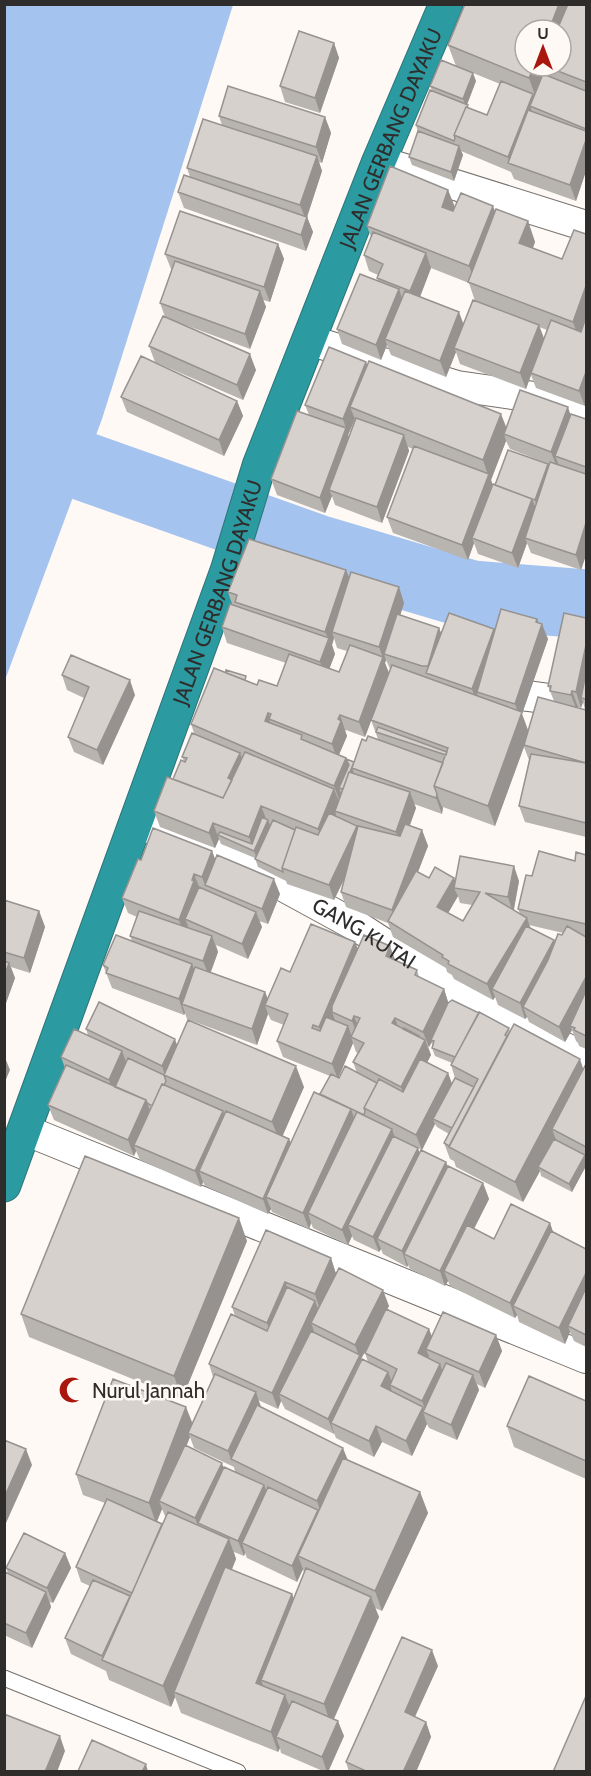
<svg xmlns="http://www.w3.org/2000/svg" width="591" height="1776" font-family="Cabin,sans-serif">
<style>
.water{fill:#a4c3ee}
.lines{fill:none;stroke-linecap:round;stroke-linejoin:round}
.river{stroke:#a4c3ee;stroke-width:69}
.lane-casing{stroke:#74706c;stroke-width:17}
.street-casing{stroke:#74706c;stroke-width:32}
.highway-casing{stroke:#2c7478;stroke-width:35}
.lane{stroke:#fff;stroke-width:15}
.street{stroke:#fff;stroke-width:30}
.highway{stroke:#2b9aa1;stroke-width:33}
.wall{fill:#b8b4b0;fill-rule:evenodd}
.shaded-wall{fill:#969290}
.building{fill:#d6d1cd;stroke:#969290;stroke-width:1.5}
.labels{text-anchor:middle;dominant-baseline:central;stroke-width:5;stroke-linejoin:round;paint-order:stroke}
.street-label{font-size:21px;fill:#2f2d2c;stroke:#fef9f5}
.poi-label{font-size:21px;fill:#2f2d2c;stroke:#fef9f5;text-anchor:start}
</style>
<rect width="100%" height="100%" fill="#fef9f5"/>
<path class="water" d="M5 4 233 5 102 419 5 680Z"/>
<g class="lines">
<path class="river" d="M4 438 317 549 472 595 586 604"/>
<g class="lane-casing">
<path id="lane" d="M4 1678 238 1772"/>
</g>
<g class="street-casing">
<g id="street">
<path d="M379 161 586 226"/>
<path d="M309 340 457 386 541 398 586 411"/>
<path d="M490 683 528 696 586 704"/>
<path id="s1" d="M135 823 200 845 274 881 360 928 449 986 524 1028 586 1058"/>
<path d="M25 1130 586 1358"/>
</g>
</g>
<g class="highway-casing">
<g id="highway">
<path id="s2" d="M4 1185 227 571 259 466 379 161 446 4"/>
</g>
</g>
<use href="#lane" class="lane"/>
<use href="#street" class="street"/>
<use href="#highway" class="highway"/>
</g>
<path class="wall" d="M586 4V171L576 201 514 179 511 172 461 151 463 155 454 181 412 165 409 157 418 132 416 125 432 91 430 86 476 81 467 105 469 108 487 115 500 84 456 66 448 45ZM561 30V66H525Z
M334 43 339 58 320 113 285 102 280 86Z
M219 116 325 117 331 133 322 163 319 162 322 171 307 217 313 232 306 251 184 208 178 192 190 177 187 168 222 125Z
M448 190 455 208 495 212 528 221 535 242 533 248 562 259 586 234V402L585 406 536 388 531 375 526 389 460 364 456 352 446 377 391 355 387 345 381 360 342 344 337 329 378 281 377 278 378 275 369 271 364 255 371 237 367 226ZM431 268 469 283 475 301 464 324 420 297ZM539 327 547 330 544 339Z
M278 244 284 259 270 302 263 300 266 307 250 349 177 322 256 370 243 400 155 362 149 346 165 317 160 303 172 269H171L165 254Z
M367 366 506 427 570 415 586 419V555L581 570 531 553 527 543 518 568 478 554 474 543 468 560 393 533 387 517 413 449 408 447 409 451 382 523 335 505 332 496 325 513 277 495 271 479 309 415 305 405ZM355 419V420L349 437 348 435ZM506 441 510 449 549 464V467L548 464 495 485H493L491 480Z
M121 397 237 401 243 416 224 456 127 412Z
M346 570 350 578 399 587 404 603 400 615 439 628 441 633 494 631 537 619 548 639 522 714 528 730 554 701 548 686 586 618V837L525 822 519 806 529 760 524 747 495 826 443 807 442 814 414 804 416 808 409 826 422 830 428 846 418 872 429 878H454L455 882 519 881 514 910 520 914 518 909 532 876 575 861 586 855V1049L579 1046 578 1043 576 1041 572 1030 565 1042 529 1022 527 1017 525 1019 498 1005 495 997 493 1000 454 979 452 975 447 972 446 968 393 937 388 923 346 907 341 892 344 880 334 900 287 884 286 881 258 867 255 858 221 844 219 839 215 848 160 827 154 811 184 761 182 757 194 733 191 724 248 682 257 685 277 686 286 663 227 643 222 627 232 604 228 592ZM334 638 337 648 347 651 339 672 329 668 335 654 332 645ZM386 660 390 669H391L371 720 378 739 366 741 354 762 339 755 347 736 345 731 346 730 365 737 389 673 385 663ZM583 702 585 710 578 708V707L581 708ZM458 896 460 903 472 905 463 921 448 913ZM529 925 563 933 555 943 554 940 531 928Z
M62 675 135 695 103 765 74 752 68 737 84 698 67 690Z
M212 851 215 859 280 894 268 924 259 921 262 927 248 959 216 945 218 952 211 972 265 992 268 999 290 972 355 942 358 949 395 960 417 970 419 977 444 989 448 1002 479 1013 509 1028 510 1031 584 1069 586 1064V1166L572 1192 541 1176 540 1171 523 1202 456 1167 454 1161 450 1159 444 1143 449 1134 437 1127 435 1124 422 1150 394 1136 420 1154 446 1162 448 1167 483 1183 489 1199 474 1229 494 1239 550 1223 553 1232 586 1249V1347L574 1341 570 1332 565 1344 519 1322 517 1315 515 1318 450 1286 448 1281 445 1286 410 1269 408 1265 407 1267 383 1254 381 1249 379 1252 354 1240 352 1236 348 1245 313 1228 311 1223 309 1229 272 1212 271 1209 268 1214 205 1186 203 1182 201 1187 140 1160 136 1151 134 1156 54 1120 48 1105 65 1068 61 1057 88 1035 86 1029 177 1044 304 1087 282 1136 289 1139 291 1143 321 1095 320 1094 330 1076 283 1057 277 1041 284 1025 271 1020 268 1014 257 1045 187 1019 185 1013 184 1015 112 988 103 965 132 941 130 936 137 917 128 913 122 898 141 860ZM432 1042 433 1045 432 1048 435 1056 452 1063 451 1065 455 1078 452 1084 448 1073 427 1062 431 1055 428 1046 429 1047ZM353 1043 356 1052 358 1053 353 1062 357 1073 338 1078Z
M4 900 39 911 45 927 30 973 11 967 15 978 6 1003 4 1002Z
M247 1241 182 1399 29 1337 21 1314Z
M331 1258 336 1274 389 1306 387 1309 432 1337 496 1335 502 1351 485 1388 477 1384 479 1390 457 1440 429 1428 427 1424 412 1456 382 1442 374 1457 336 1438 334 1433V1434L285 1409 281 1401 278 1409 258 1400 261 1407 348 1460 420 1492 428 1513 382 1611 375 1608 379 1617 334 1719 344 1736 328 1772H325L281 1753 280 1748 278 1752 181 1713 175 1697 171 1707 109 1680 106 1671 71 1654 65 1638 90 1586 81 1582 76 1567 105 1503 83 1495 76 1474 193 1423 213 1377 209 1364 235 1316 232 1307ZM369 1345 365 1353 368 1362 361 1359ZM190 1437 194 1448 234 1467 235 1472 224 1468 186 1446ZM162 1509 165 1516 166 1517 162 1524 157 1522ZM234 1552 244 1556 245 1553 247 1558 297 1582 303 1569 304 1573 294 1599 292 1594 232 1570 236 1559Z
M586 1401V1479L514 1447 507 1426Z
M65 1553 71 1568 53 1603 50 1602 51 1607 32 1648 4 1635V1573H8L6 1568Z
M438 1666 415 1717 426 1722 431 1737 416 1772H349L346 1762Z"/>
<path class="shaded-wall" d="M559 4H575L561 30H549Z
M334 43 339 58 320 113 315 98Z
M534 66H544L547 74 536 98 529 78Z
M473 73 476 81 466 107 463 99Z
M533 94 539 109 530 106 535 119 510 164 508 157Z
M325 117 331 133 322 163 316 147Z
M586 140V171L576 201 570 185Z
M459 146 463 155 454 181 451 172Z
M317 156 322 171 306 220 300 205Z
M448 190 456 210 449 227 442 207Z
M493 206 501 226 477 286 469 266Z
M307 217 313 232 306 251 301 235Z
M528 221 535 242 527 263 519 243Z
M278 244 284 259 270 302 264 287Z
M426 253 431 268 416 307 410 291Z
M586 286V314L585 313 586 318 580 342 573 322Z
M399 289 404 305 385 339 387 345 381 360 376 345Z
M260 291 266 307 250 349 245 334Z
M459 312 465 328 454 348 456 352 446 377 440 361Z
M539 325 545 341 531 373V375L526 389 520 373Z
M250 354 256 370 243 400 237 385Z
M366 362 372 377 350 407 355 419 348 435 343 419Z
M586 372V402L585 406 579 391Z
M237 401 243 416 224 456 219 440Z
M568 407 573 423 555 456 558 463 557 467 551 452Z
M501 414 509 434H504L506 441 491 480 494 489 472 538 474 543 468 560 462 545 488 475 483 460Z
M346 428 351 444 329 490 332 496 325 513 320 498Z
M404 435 409 451 382 523 377 507Z
M548 464 551 473 538 509 535 500Z
M532 499 538 514 525 538 527 543 518 568 512 553Z
M586 523V549H585L586 555 581 570 576 555Z
M346 570 352 585 332 632 334 638 332 645 335 654 326 678 320 662 329 640 325 632Z
M399 587 404 603 388 655 384 654 386 660 385 663 389 673 365 737 359 722 383 658 379 647Z
M537 619 541 629 542 624 548 639 522 714 529 733 495 826 488 806 520 718 515 704Z
M439 628 445 643 431 674 428 666Z
M494 629 499 644 477 692 479 699 477 704 472 689Z
M586 645V685L581 698 583 702 581 708 576 692Z
M130 680 135 695 103 765 97 750Z
M572 691 578 707 577 711 571 695Z
M268 713 271 720 269 719 273 730 265 721Z
M340 715 347 736 337 759 332 744Z
M240 753 243 761 233 782 228 778Z
M346 758 352 768 355 776 343 789 339 788 342 796 340 802 334 786Z
M334 789 340 804 335 811 336 814 323 844 318 829Z
M410 792 416 808 402 848 396 832Z
M437 794 442 807H443L442 814 436 798Z
M261 806 267 821 268 820 271 828 257 859 249 837Z
M213 823 219 839 215 848 209 833Z
M357 826 362 841 334 900 329 885Z
M422 830 428 846 397 926 392 910Z
M212 851 218 867 205 885 202 877Z
M514 866 519 881 513 913 508 897Z
M194 874 200 889 185 919 188 926 184 935 179 920Z
M454 878 458 888H454L458 896 443 922 437 907Z
M274 879 280 894 268 924 262 909Z
M39 911 45 927 30 973 24 958Z
M256 912 262 927 248 959 242 944Z
M527 918 532 933 492 989 495 997 493 1000 487 984Z
M212 936 218 952 209 976 203 961Z
M554 940 559 956 523 1007 527 1017 525 1019 520 1003Z
M355 942 361 957 332 1012 335 1020 325 1043 319 1027Z
M390 946 396 962 386 956Z
M9 963 15 978 6 1003 4 998V976Z
M192 964 198 980 182 1004 185 1013 184 1015 179 999Z
M586 977V1003L570 1026 572 1030 565 1042 559 1027Z
M444 989 449 1005 431 1040 432 1042 429 1047 423 1032Z
M265 992 271 1007 265 1005 268 1014 257 1045 252 1029Z
M354 1016 360 1031 358 1036 352 1021Z
M395 1018 400 1033 392 1023Z
M348 1026 352 1037H351L353 1043 338 1079 332 1064Z
M175 1039 180 1054 165 1076 162 1066Z
M425 1040 431 1055 407 1102 401 1087Z
M122 1051 128 1067 114 1095 109 1080Z
M4 1055 10 1070 4 1084Z
M580 1059 586 1077 552 1129 556 1140 541 1169 538 1167 540 1171 523 1202 515 1182Z
M296 1066 304 1087 280 1142 272 1122Z
M448 1073 454 1089 433 1119 435 1124 422 1150 416 1135Z
M146 1100 152 1116 134 1145 136 1151 134 1156 128 1140Z
M351 1109 356 1124 308 1213 311 1223 309 1229 303 1213Z
M223 1111 228 1126 199 1171 203 1182 201 1187 195 1171Z
M392 1129 397 1144 348 1225 352 1236 348 1245 342 1230Z
M289 1139 295 1154 266 1197 271 1209 268 1214 263 1199Z
M418 1148 423 1163 377 1239 381 1249 379 1252 373 1237Z
M585 1155 586 1160V1166L572 1192 569 1184Z
M446 1162 452 1178 404 1254 408 1265 407 1267 402 1251Z
M483 1183 489 1199 451 1274 444 1271 448 1281 445 1286 440 1271Z
M239 1218 247 1241 182 1399 174 1376Z
M550 1223 555 1238 513 1306 517 1315 515 1318 510 1303Z
M331 1258 336 1274 320 1310 315 1294Z
M586 1273V1300L568 1326 570 1332 565 1344 559 1328Z
M285 1282 291 1297 273 1338 267 1323Z
M383 1290 389 1306 361 1359 331 1423 334 1433V1434L328 1419 359 1356 355 1345Z
M315 1301 321 1316 311 1323 314 1331 284 1396 279 1394 281 1401 278 1409 272 1393Z
M429 1329 435 1344 426 1349 429 1356 423 1368 418 1353Z
M496 1335 502 1351 485 1388 479 1372Z
M440 1364 445 1379 427 1414 422 1401Z
M388 1372 394 1387 390 1385 392 1391 381 1386Z
M473 1375 479 1390 457 1440 451 1425Z
M256 1392 261 1407 231 1459 228 1451Z
M186 1407 194 1427 188 1433 190 1437 164 1503 159 1501 162 1509 156 1523 149 1503Z
M423 1407 425 1413 423 1412 427 1424 412 1456 406 1441Z
M376 1426 382 1442 374 1457 369 1441Z
M343 1448 349 1463 322 1516 317 1501Z
M26 1449 32 1465 6 1523 4 1520V1498Z
M222 1463 227 1478 198 1523 202 1531 201 1533 195 1518Z
M264 1485 270 1500 242 1543 245 1553 244 1556 238 1541Z
M420 1492 428 1513 382 1611 375 1591Z
M318 1510 323 1525 298 1556 303 1569 297 1582 292 1566Z
M229 1539 236 1559 177 1694 174 1692 175 1697 171 1707 163 1686Z
M65 1553 71 1568 53 1603 47 1588Z
M46 1592 51 1607 32 1648 26 1633Z
M292 1594 299 1614 261 1680 267 1696 256 1683Z
M371 1597 379 1617 331 1725 324 1704Z
M432 1650 438 1666 410 1727 405 1712Z
M285 1695 293 1715 276 1737 280 1748 278 1752 271 1732Z
M338 1721 344 1736 328 1772H327L322 1757Z
M426 1722 431 1737 416 1772H403Z
M60 1736 65 1751 57 1772H45Z
M146 1764 148 1772H142Z"/>
<path class="building" d="M465 4H559L549 30H525V66H534L529 78 448 45Z
M568 4H586V82L545 66H561V30H557Z
M299 31 334 43 315 98 280 86Z
M441 60 473 73 463 99 430 86Z
M543 74 586 91V129L530 106Z
M501 81 533 94 508 157 454 135 466 107 487 115Z
M228 86 325 117 316 147 219 116Z
M430 90 468 105 467 107H466L454 135 455 138 454 141 416 125Z
M528 110 586 131V140L570 185 508 163Z
M203 119 317 156 300 205 187 168Z
M418 131 459 146 451 172 409 157Z
M390 166 448 190 442 207 453 211 461 193 493 206 469 266 367 226Z
M184 175 307 217 301 235 178 192Z
M496 209 528 221 519 243 562 259 574 230 586 234V286L573 322 468 282Z
M180 211 278 244 264 287 165 254Z
M373 232 426 253 410 291 377 278 383 264 364 255Z
M175 261 260 291 245 334 160 303Z
M360 274 399 289 376 345 337 329Z
M405 291 459 312 440 361 385 339Z
M473 300 539 325 520 373 454 348Z
M163 316 250 354 237 385 149 346Z
M586 317V372L579 391 531 373 551 320 581 332Z
M329 347 366 362 343 419 305 405Z
M141 356 237 401 219 440 121 397Z
M369 361 501 414 483 460 350 407Z
M520 390 568 407 551 452 504 434Z
M297 411 346 428 320 498 271 479Z
M571 414 586 419V467L555 456Z
M356 418 404 435 377 507 329 490Z
M414 446 489 474 462 545 387 517Z
M508 450 548 464 535 500 495 485Z
M550 462 586 474V523L576 555 525 538Z
M493 484 532 499 512 553 472 538Z
M249 539 346 570 325 632 235 602 237 595 228 592Z
M351 572 399 587 379 647 332 632Z
M230 604 329 638 320 662 222 627Z
M501 609 537 619 536 622 542 624 515 704 477 692Z
M449 613 494 629 472 689 426 673Z
M564 613 586 618V645L576 692 572 691 571 695 550 691 551 686H548Z
M397 614 439 628 428 666H422L384 654Z
M350 645 383 657 359 722 340 715 338 719 341 721 332 744 269 719 271 714 268 713 265 721 302 735 301 739 346 758 334 786 191 724 214 668 257 685 259 680 277 686 289 654 339 672Z
M71 655 130 680 97 750 68 737 89 687 62 675Z
M392 665 522 712 488 806 434 786 448 748 371 720Z
M226 670 246 676 245 680 226 673Z
M586 673V699L581 698Z
M538 697 586 710V763L524 745Z
M378 727 447 752 446 755 376 732Z
M192 733 240 753 228 778 232 780 223 798 173 779 181 760 185 762 187 758 182 757Z
M368 736 443 763 434 786 437 794 436 798 352 768 362 739 366 741Z
M245 752 334 789 318 829 261 806 249 837 213 823 209 833 154 811 167 777 223 798Z
M531 754 586 763V823L519 806Z
M346 759 354 762 350 772H349L343 789 339 788 349 765Z
M349 772 410 792 396 832 335 811Z
M329 813 357 826 329 885 282 868 296 827 318 835Z
M262 817 268 820 254 851 218 835 220 832 252 844Z
M273 820 295 830 282 868 283 872 255 859Z
M405 824 422 830 392 910 341 892 358 826 400 836Z
M153 828 212 851 202 877 194 874 192 880 194 881 179 920 122 898 138 859 141 860Z
M539 851 575 861 576 852 586 855V924L518 909 526 875 532 876Z
M217 855 274 879 262 909 205 885Z
M460 856 514 866 508 897 485 893 527 918 487 984 448 964 449 961 442 957 443 955 388 921 416 871 429 878 435 867 454 878 437 907 463 921 480 892 454 888Z
M199 887 256 912 242 944 185 919Z
M4 900 39 911 24 958 4 952Z
M139 911 212 936 203 961 130 936Z
M311 924 355 942 319 1027 313 1025 312 1028 320 1031 326 1017 348 1026 332 1064 277 1041 288 1014 265 1005 281 968 290 972Z
M526 926 554 940 520 1003 492 989Z
M567 926 586 937V977L559 1027 523 1007 548 960 558 934 562 935Z
M116 935 192 964 179 999 106 973 108 968 103 965Z
M364 935 390 946 386 956 417 970 415 975 444 989 423 1032 395 1018 392 1023 425 1040 401 1087 353 1062 364 1043 351 1037 360 1018 354 1016 352 1021 332 1012V1006Z
M4 961 9 963 4 976Z
M195 967 265 992 252 1029 182 1004Z
M586 991V1036L574 1030 575 1028 570 1026Z
M452 1000 479 1013 455 1057 432 1048 434 1041 431 1040 448 1003Z
M99 1002 175 1039 162 1066 86 1029Z
M479 1012 509 1028 505 1035 507 1036 449 1146 444 1143 478 1079 451 1065Z
M188 1020 296 1066 272 1122 164 1075Z
M514 1024 580 1059 515 1182 449 1147Z
M404 1028 419 1036V1037L403 1029Z
M74 1029 122 1051 109 1080 61 1057Z
M128 1058 164 1075 166 1081 164 1085 162 1084 152 1106 147 1103 146 1100 115 1087Z
M420 1059 448 1073 416 1135 364 1108 379 1079 403 1092Z
M586 1064V1147L552 1129Z
M66 1065 146 1100 128 1140 48 1105Z
M345 1066 377 1083 364 1108 365 1111 364 1115 320 1094 331 1074 339 1078Z
M455 1078 474 1087 452 1128 433 1119Z
M162 1084 223 1111 195 1171 134 1145Z
M314 1092 351 1109 303 1213 266 1197Z
M226 1111 289 1139 263 1199 199 1171Z
M357 1112 392 1129 342 1230 308 1213Z
M393 1136 418 1148 373 1237 348 1225Z
M554 1139 585 1155 569 1184 538 1167Z
M421 1150 446 1162 402 1251 377 1239Z
M85 1156 239 1218 174 1376 21 1314Z
M448 1166 483 1183 440 1271 404 1254Z
M511 1204 550 1223 510 1303 444 1271 467 1225 494 1239Z
M266 1230 331 1258 315 1294 285 1282 267 1323 232 1307Z
M551 1231 586 1249V1273L559 1328 513 1306Z
M339 1268 383 1290 355 1345 311 1323Z
M287 1287 315 1301 272 1393 209 1364 231 1314 267 1331Z
M586 1288V1335L568 1326Z
M386 1309 429 1329 418 1353 440 1364 422 1401 390 1385 397 1369 365 1353Z
M443 1312 496 1335 479 1372 426 1349Z
M311 1331 360 1355 328 1419 279 1394Z
M362 1359 388 1372 381 1386 423 1407 406 1441 376 1426 369 1441 331 1423Z
M446 1363 473 1375 451 1425 423 1412Z
M215 1374 256 1392 228 1451 188 1433Z
M529 1376 586 1401V1461L507 1426Z
M113 1379 186 1407 149 1503 76 1474Z
M257 1405 343 1448 317 1501 231 1459Z
M4 1440 26 1449 4 1498Z
M185 1445 222 1463 195 1518 159 1501Z
M343 1458 420 1492 375 1591 298 1556Z
M224 1467 264 1485 238 1541 198 1523Z
M268 1487 318 1510 292 1566 242 1543Z
M107 1499 162 1524 132 1593 76 1567Z
M168 1512 229 1539 163 1686 102 1660Z
M24 1533 65 1553 47 1588 6 1568Z
M225 1567 292 1594 256 1683 285 1695 271 1732 174 1692Z
M306 1568 371 1597 324 1704 261 1680Z
M5 1572 46 1592 26 1633 4 1623Z
M93 1580 130 1596 102 1656 65 1638Z
M402 1637 432 1650 405 1712 426 1722 403 1772H368L346 1762Z
M586 1696V1772H553Z
M292 1701 338 1721 322 1757 276 1737Z
M4 1714 60 1736 45 1772H4Z
M92 1740 146 1764 142 1772H79L78 1771Z"/>
<defs>
<g id="mosque-bare" transform="scale(2.07)"><path d="M3.5-4.9A6 6 0 1 0 3.5 4.9A5 5 0 1 1 3.5-4.9Z" fill="#a8160e" stroke="#fef9f5" stroke-width="2.5" paint-order="stroke"/></g>
</defs>
<g fill-rule="evenodd">
<use href="#mosque-bare" x="72" y="1390"/>
</g>
<g class="labels">
<g class="street-label">
<text stroke="none"><textPath href="#s2" startOffset="1116">JALAN GERBANG DAYAKU</textPath></text>
<text stroke="none"><textPath href="#s2" startOffset="630">JALAN GERBANG DAYAKU</textPath></text>
<text stroke="none"><textPath href="#s1" startOffset="255">GANG KUTAI</textPath></text>
</g>
<g class="poi-label">
<text x="92" y="1390">Nurul Jannah</text>
</g>
</g>
<rect width="591" height="1776" fill="none" stroke="#2f2d2c" stroke-width="12"/>
<g transform="translate(543 48)"><circle r="28" fill="#fef9f5" stroke="#aba7a5" stroke-width="1.5"/>
<path d="M0-4.5L10 22L0 15L-10 22Z" fill="#a8160e"/>
<text y="-9" font-size="16" font-weight="bold" text-anchor="middle" fill="#2f2d2c">U</text>
</g>
</svg>
